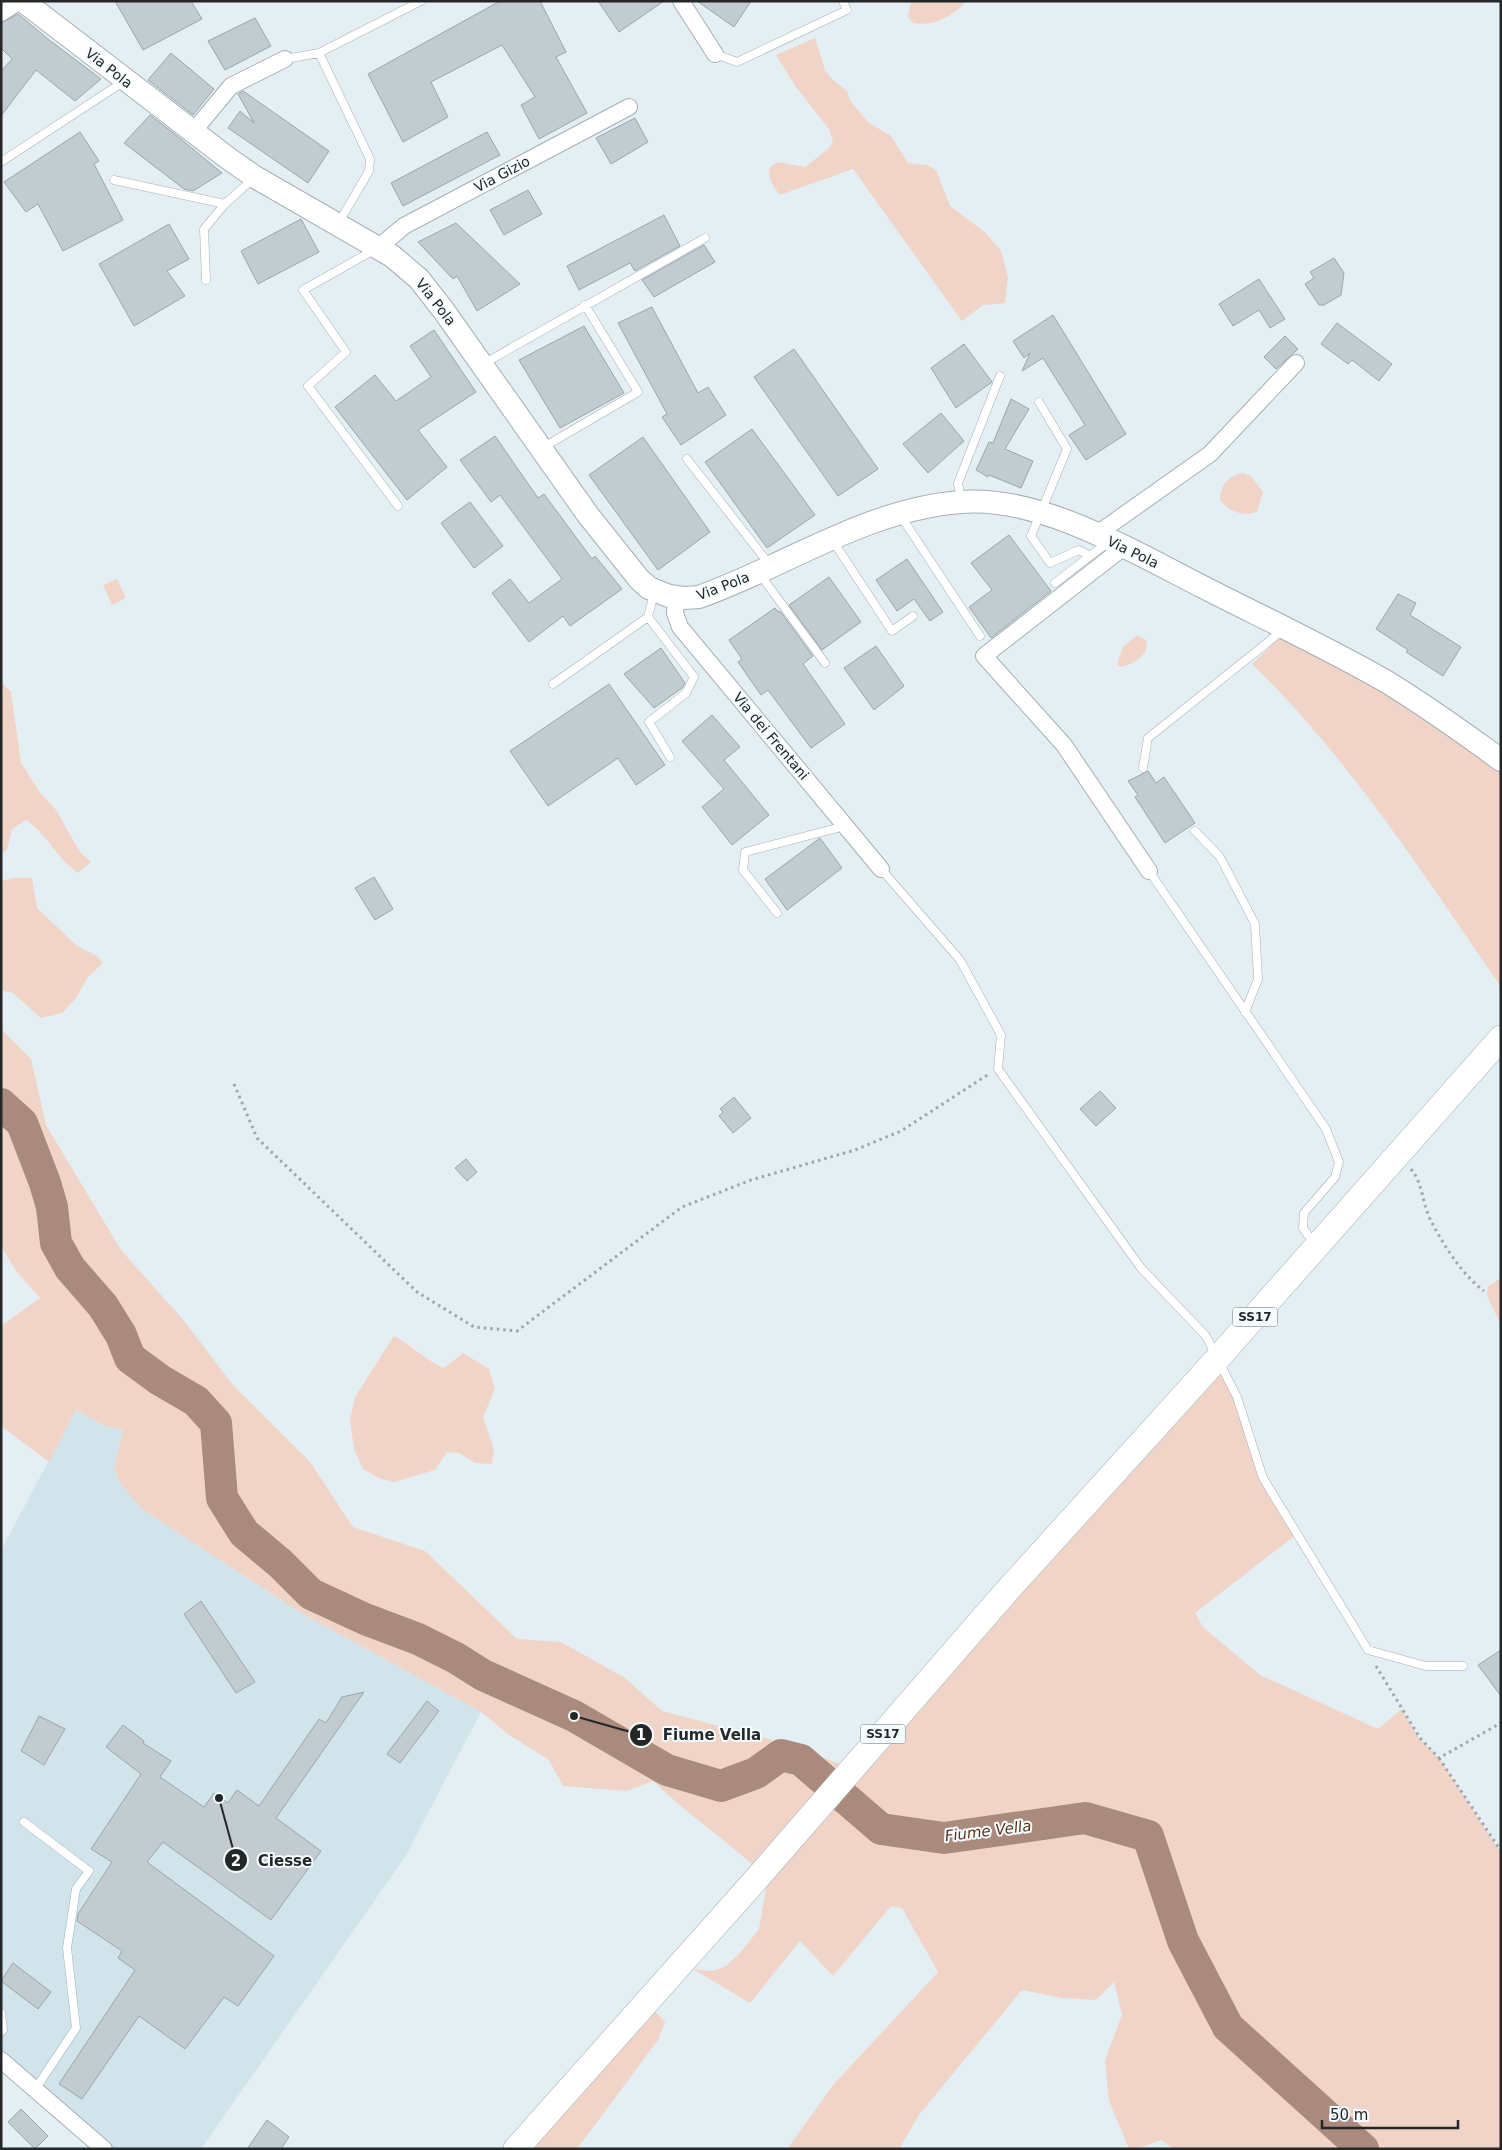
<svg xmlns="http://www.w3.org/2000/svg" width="1502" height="2150" font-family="'DejaVu Sans',sans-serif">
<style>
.built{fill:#d1e4ec}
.green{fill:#f1d4c8}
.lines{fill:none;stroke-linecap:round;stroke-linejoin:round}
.river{stroke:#aa8a7c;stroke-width:32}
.building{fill:#c1cbd0;stroke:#9ba6aa}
.lane-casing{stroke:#a5b0b4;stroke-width:9}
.street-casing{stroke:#a5b0b4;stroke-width:18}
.secondary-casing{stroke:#a5b0b4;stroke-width:24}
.primary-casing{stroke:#a5b0b4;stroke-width:26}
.path{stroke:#9da6a9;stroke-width:3;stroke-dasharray:2.5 4;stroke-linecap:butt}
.lane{stroke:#fff;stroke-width:8}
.street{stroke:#fff;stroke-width:16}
.secondary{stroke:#fff;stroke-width:22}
.primary{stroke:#fff;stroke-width:25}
.labels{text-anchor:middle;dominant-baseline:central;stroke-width:4;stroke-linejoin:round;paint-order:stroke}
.shield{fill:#f5fcfe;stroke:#626768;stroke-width:1}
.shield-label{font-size:12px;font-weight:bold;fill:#232728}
.street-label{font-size:14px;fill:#232728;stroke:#f5fcfe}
.water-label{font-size:15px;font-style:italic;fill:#5f311c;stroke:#f5fcfe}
.leader{fill:none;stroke:#232728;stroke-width:2}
.callout-dot{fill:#232728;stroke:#f5fcfe;stroke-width:2}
.mark-label{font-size:15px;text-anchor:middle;font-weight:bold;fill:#fff}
.callout-label{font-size:15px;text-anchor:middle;font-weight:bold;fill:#232728;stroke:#f5fcfe;stroke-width:4;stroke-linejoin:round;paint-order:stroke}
</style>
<rect width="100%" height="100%" fill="#e4eff3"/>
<path class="built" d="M76 1410 105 1426 123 1430 114 1468 121 1485 143 1510 303 1614 481 1712 405 1857 201 2149H114L1 2057V1550Z"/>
<path class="green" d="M911 1H964L963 5C947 19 934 26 913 23L908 17Z
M815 38 825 70 833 80 847 91 851 102 868 122 891 136 908 163 927 165 936 170 950 206 986 233 1001 251 1008 277 1005 303 983 305 962 321 853 169 780 195C773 186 767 179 770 167L778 162 805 167 828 149 833 142 829 129 796 87 776 55Z
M1243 473 1251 476 1263 492 1257 512C1243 517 1228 511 1220 500 1221 483 1228 477 1243 473Z
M117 579 126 598 112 605 103 585Z
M1283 634 1347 666 1450 734 1501 772V987C1424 875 1350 759 1252 664Z
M1137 635 1146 640C1151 655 1132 665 1120 667L1117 664 1123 647Z
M1 682 11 692 21 763 39 791 56 810 80 852 91 862 78 873C56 858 49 836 26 820L12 829 7 850 1 853Z
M14 878H32L37 908 77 946 97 956 103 963 88 977 76 998 62 1013 41 1018 13 993 1 990V881Z
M1 1029 31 1059 46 1125 121 1250 185 1322 233 1385 310 1462 353 1527 425 1551 517 1639 561 1642 625 1678 662 1711 765 1738 841 1764 753 1865C720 1836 685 1812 653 1781L627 1791 563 1786 549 1760 509 1735 481 1712 303 1614 143 1510 121 1485 114 1468 123 1430 105 1426 76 1410 49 1462 1 1426V1326L40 1298 16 1271 1 1246Z
M1501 1278V1325L1487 1296 1488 1286Z
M394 1336C413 1346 425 1360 444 1368L463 1353 489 1369 495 1389 483 1417 494 1449 492 1464 475 1463 459 1453 447 1452 435 1470 394 1482 381 1479 363 1469 354 1449 350 1420 355 1397Z
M1224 1371 1263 1478 1297 1534 1195 1613 1203 1627 1260 1675 1378 1729 1402 1709 1419 1738 1439 1758 1501 1853V2110L1497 2109 1501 2111V2149H1173L1161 2140 1137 2149H1129L1109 2101 1105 2060 1122 2015 1114 1982 1096 2000 1062 1998 1022 1990 919 2115 899 2149H787L834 2084 938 1972 902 1908 891 1906 833 1976 800 1941 750 2003 693 1969 713 1971 726 1966 741 1952 759 1929 766 1888 769 1884 1015 1601Z
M655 2011 665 2022 658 2040 577 2149H532Z"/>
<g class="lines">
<path class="river" d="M1 1104 22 1123 45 1183 52 1207 56 1243 70 1268 103 1306 121 1335 130 1358 160 1380 196 1401 216 1423 222 1498 244 1533 281 1564 311 1594 365 1619 418 1639 456 1658 483 1675 574 1716 667 1770 721 1786 756 1773 781 1755 801 1760 881 1829 944 1838 1085 1818 1148 1836 1183 1941 1228 2027 1363 2149"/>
</g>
<path class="building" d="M115 1H191L202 19 143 50Z
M500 1H540L566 52 556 57 587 113 539 139 521 105 535 97 502 45 431 82 448 117 403 142 368 74Z
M598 1H664L619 32Z
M697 1H751L734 27Z
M18 14 48 39 101 79 75 101 36 70 1 116V71L12 59 1 48V23Z
M255 18 271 46 225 70 208 41Z
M171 53 214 89 193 115 148 80Z
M243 91 329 151 308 183 228 128 240 111 254 123 238 94Z
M150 115 176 135 222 173 193 191 184 189 124 143Z
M635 118 648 142 611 164 596 138Z
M80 132 99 161 94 164 123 220 63 251 38 204 26 212 4 182Z
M487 132 500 155 403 206 391 183Z
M528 190 542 214 504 235 490 210Z
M664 215 680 246 635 271 630 263 579 290 567 266Z
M301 219 319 252 258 284 241 251Z
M456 223 520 284 477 311 457 276 453 279 418 242Z
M169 224 189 259 167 271 185 296 134 326 99 264Z
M704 245 715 262 654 297 642 280Z
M1334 258 1344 273 1341 295 1324 305H1319L1305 284 1314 278 1310 272Z
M1259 279 1285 319 1270 328 1259 310 1233 326 1219 304Z
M652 307 698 393 708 387 726 415 681 445 662 417 667 414 618 323Z
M1053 315 1126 434 1086 460 1069 435 1085 425 1043 358 1022 371 1030 353 1024 358 1013 341Z
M1337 323 1392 364 1379 381 1352 360 1348 364 1321 344Z
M584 326 624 393 560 428 519 360Z
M434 330 476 392 418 430 447 467 407 500 335 407 375 375 396 401 431 377 410 346Z
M1285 336 1298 349 1276 369 1264 357Z
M964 344 992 382 956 408 931 368Z
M794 349 878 469 838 496 754 377Z
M1011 399 1029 409 1005 449 1033 461 1021 488 989 475 988 477 976 470 989 442 993 443Z
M941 413 964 441 928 473 903 444Z
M752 429 815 515 767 548 705 462Z
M495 436 538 498 544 494 592 559 595 556 622 589 570 626 563 616 529 642 492 593 510 579 529 603 562 579 500 495 491 502 460 460Z
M643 437 710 532 658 570 589 475Z
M470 502 503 546 474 568 441 523Z
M1009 535 1051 591 991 638 969 607 992 590 971 563Z
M907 559 943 612 930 621 914 599 897 611 876 580Z
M829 577 861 622 822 650 789 605Z
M1398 594 1416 603 1410 615 1461 647 1443 676 1406 652 1408 650 1376 629Z
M775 608 778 612 780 611 813 656 803 664 845 724 811 748 768 690 761 695 738 662 742 659 729 640Z
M876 646 904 686 874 710 844 668Z
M661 648 685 683 682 688 654 708 624 674Z
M609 684 665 765 636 785 618 758 548 806 510 751Z
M712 715 740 747 724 760 769 815 732 845 702 807 724 789 682 741Z
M1148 771 1156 783 1164 777 1195 823 1165 843 1135 797 1138 795 1128 781Z
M820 838 842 868 787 910 765 879Z
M374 877 393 909 375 920 355 888Z
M1100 1091 1116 1108 1096 1126 1080 1109Z
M734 1097 751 1118 733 1133 719 1116 723 1112 720 1109Z
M466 1159 477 1172 467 1181 455 1168Z
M201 1601 255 1682 236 1693 184 1614Z
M1501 1650V1696L1478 1665Z
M364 1692 276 1818 321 1851 271 1920 163 1842 147 1862 274 1956 238 2006 224 1997 185 2049 139 2016 82 2099 59 2084 135 1970 118 1958 122 1951 77 1921 78 1914 112 1862 91 1849 141 1774 106 1747 123 1725 144 1741 143 1743 171 1761 160 1777 204 1807 214 1793 228 1803 237 1790 259 1806 319 1719 326 1723 342 1697Z
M427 1701 439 1711 400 1763 387 1754Z
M39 1716 65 1729 44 1765 21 1751Z
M13 1963 51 1992 38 2009 1 1981Z
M21 2109 48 2136 35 2149 8 2122Z
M267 2120 289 2137 281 2149H247Z"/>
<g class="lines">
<g class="lane-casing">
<path id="lane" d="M319 53 370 159 369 171 338 224
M715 54 737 62 847 10 843 1
M285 59 319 53 421 1
M1 162 123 82
M114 180 225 204
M374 250 303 290 346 352 308 386 398 506
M206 280 204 229 225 204 254 178
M485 363 705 238
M1039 402 1067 449 1031 536 1050 563 1079 550 1088 555
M542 448 638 392 585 305
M687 459 769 564
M961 500 958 483 1000 376
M900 515 980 636
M833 541 892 631 913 616
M759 573 825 663
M1055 583 1107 543
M648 617 694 677 686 693 649 722 670 757
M553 684 648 617 654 593
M1143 768 1148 738 1283 630
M1195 831 1220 857 1255 924 1258 979 1245 1012
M881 869 960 960 1001 1035 998 1069 1141 1268 1206 1336 1237 1397 1263 1478 1368 1650 1426 1666H1463
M1149 871 1326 1129 1339 1162 1335 1177 1304 1213 1303 1228 1314 1244
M777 913 743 870 745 852 845 826
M24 1822 89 1871 76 1889 67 1948 76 2028 36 2088
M1 2013 3 2030 1 2032"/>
</g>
<g class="street-casing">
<path id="street" d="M681 1 715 54
M1 13 20 1
M192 133 231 86 285 59
M379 247 404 226 629 107
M1097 534 1210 454 1296 363
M1124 547 984 656 1064 745 1149 871
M676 598 675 613 680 627 881 869
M1 2060 104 2149"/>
</g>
<g class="secondary-casing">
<path id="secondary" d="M23 1 229 159 255 177 392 256 419 279 444 311 588 515 639 579 649 588 669 596 684 598 699 597C786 566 867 509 961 502 1040 495 1136 553 1205 588 1266 619 1328 648 1387 682 1426 706 1464 733 1501 760"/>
</g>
<g class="primary-casing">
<path id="primary" d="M516 2149 759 1876 1006 1592 1218 1358 1501 1038"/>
</g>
<path class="path" d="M234 1084 257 1138 417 1292 474 1327 517 1331 682 1207 751 1180 855 1150 901 1131 989 1074
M1411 1169C1423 1184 1422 1202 1430 1219 1442 1243 1463 1276 1484 1291
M1376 1666 1420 1738 1439 1758 1501 1723
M1439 1758 1501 1851"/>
<use href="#lane" class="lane"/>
<use href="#street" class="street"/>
<use href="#secondary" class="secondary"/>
<use href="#primary" class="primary"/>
</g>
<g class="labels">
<g class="shield">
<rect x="1232.5" y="1307.5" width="45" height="19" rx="4"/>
<rect x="860.5" y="1724.5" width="45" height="19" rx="4"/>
</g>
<g class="shield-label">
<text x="1255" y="1317">SS17</text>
<text x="883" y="1734">SS17</text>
</g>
<g class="street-label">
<text transform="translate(109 68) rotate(38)">Via Pola</text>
<text transform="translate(502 174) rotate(-28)">Via Gizio</text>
<text transform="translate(436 302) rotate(52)">Via Pola</text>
<text transform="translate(1133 552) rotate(26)">Via Pola</text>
<text transform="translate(723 586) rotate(-21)">Via Pola</text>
<text transform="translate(771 736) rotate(50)">Via dei Frentani</text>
</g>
<g class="water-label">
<text transform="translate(988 1831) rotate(-7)">Fiume Vella</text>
</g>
</g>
<path class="leader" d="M574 1716L641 1735M219 1798L236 1860"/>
<g class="callout-dot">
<circle cx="574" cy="1716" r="5"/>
<circle cx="219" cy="1798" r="5"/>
<circle cx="641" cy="1735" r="12"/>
<circle cx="236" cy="1860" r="12"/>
</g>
<g class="mark-label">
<text x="641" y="1740">1</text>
<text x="236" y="1866">2</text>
</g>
<g class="callout-label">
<text x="712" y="1740">Fiume Vella</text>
<text x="285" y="1866">Ciesse</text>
</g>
<rect width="1502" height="2150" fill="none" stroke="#232728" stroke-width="5"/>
<path d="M1322 2120v8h136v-8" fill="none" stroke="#232728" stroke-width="2.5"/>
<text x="1330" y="2120" font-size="15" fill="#232728" stroke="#f5fcfe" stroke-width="4" paint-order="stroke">50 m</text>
</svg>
